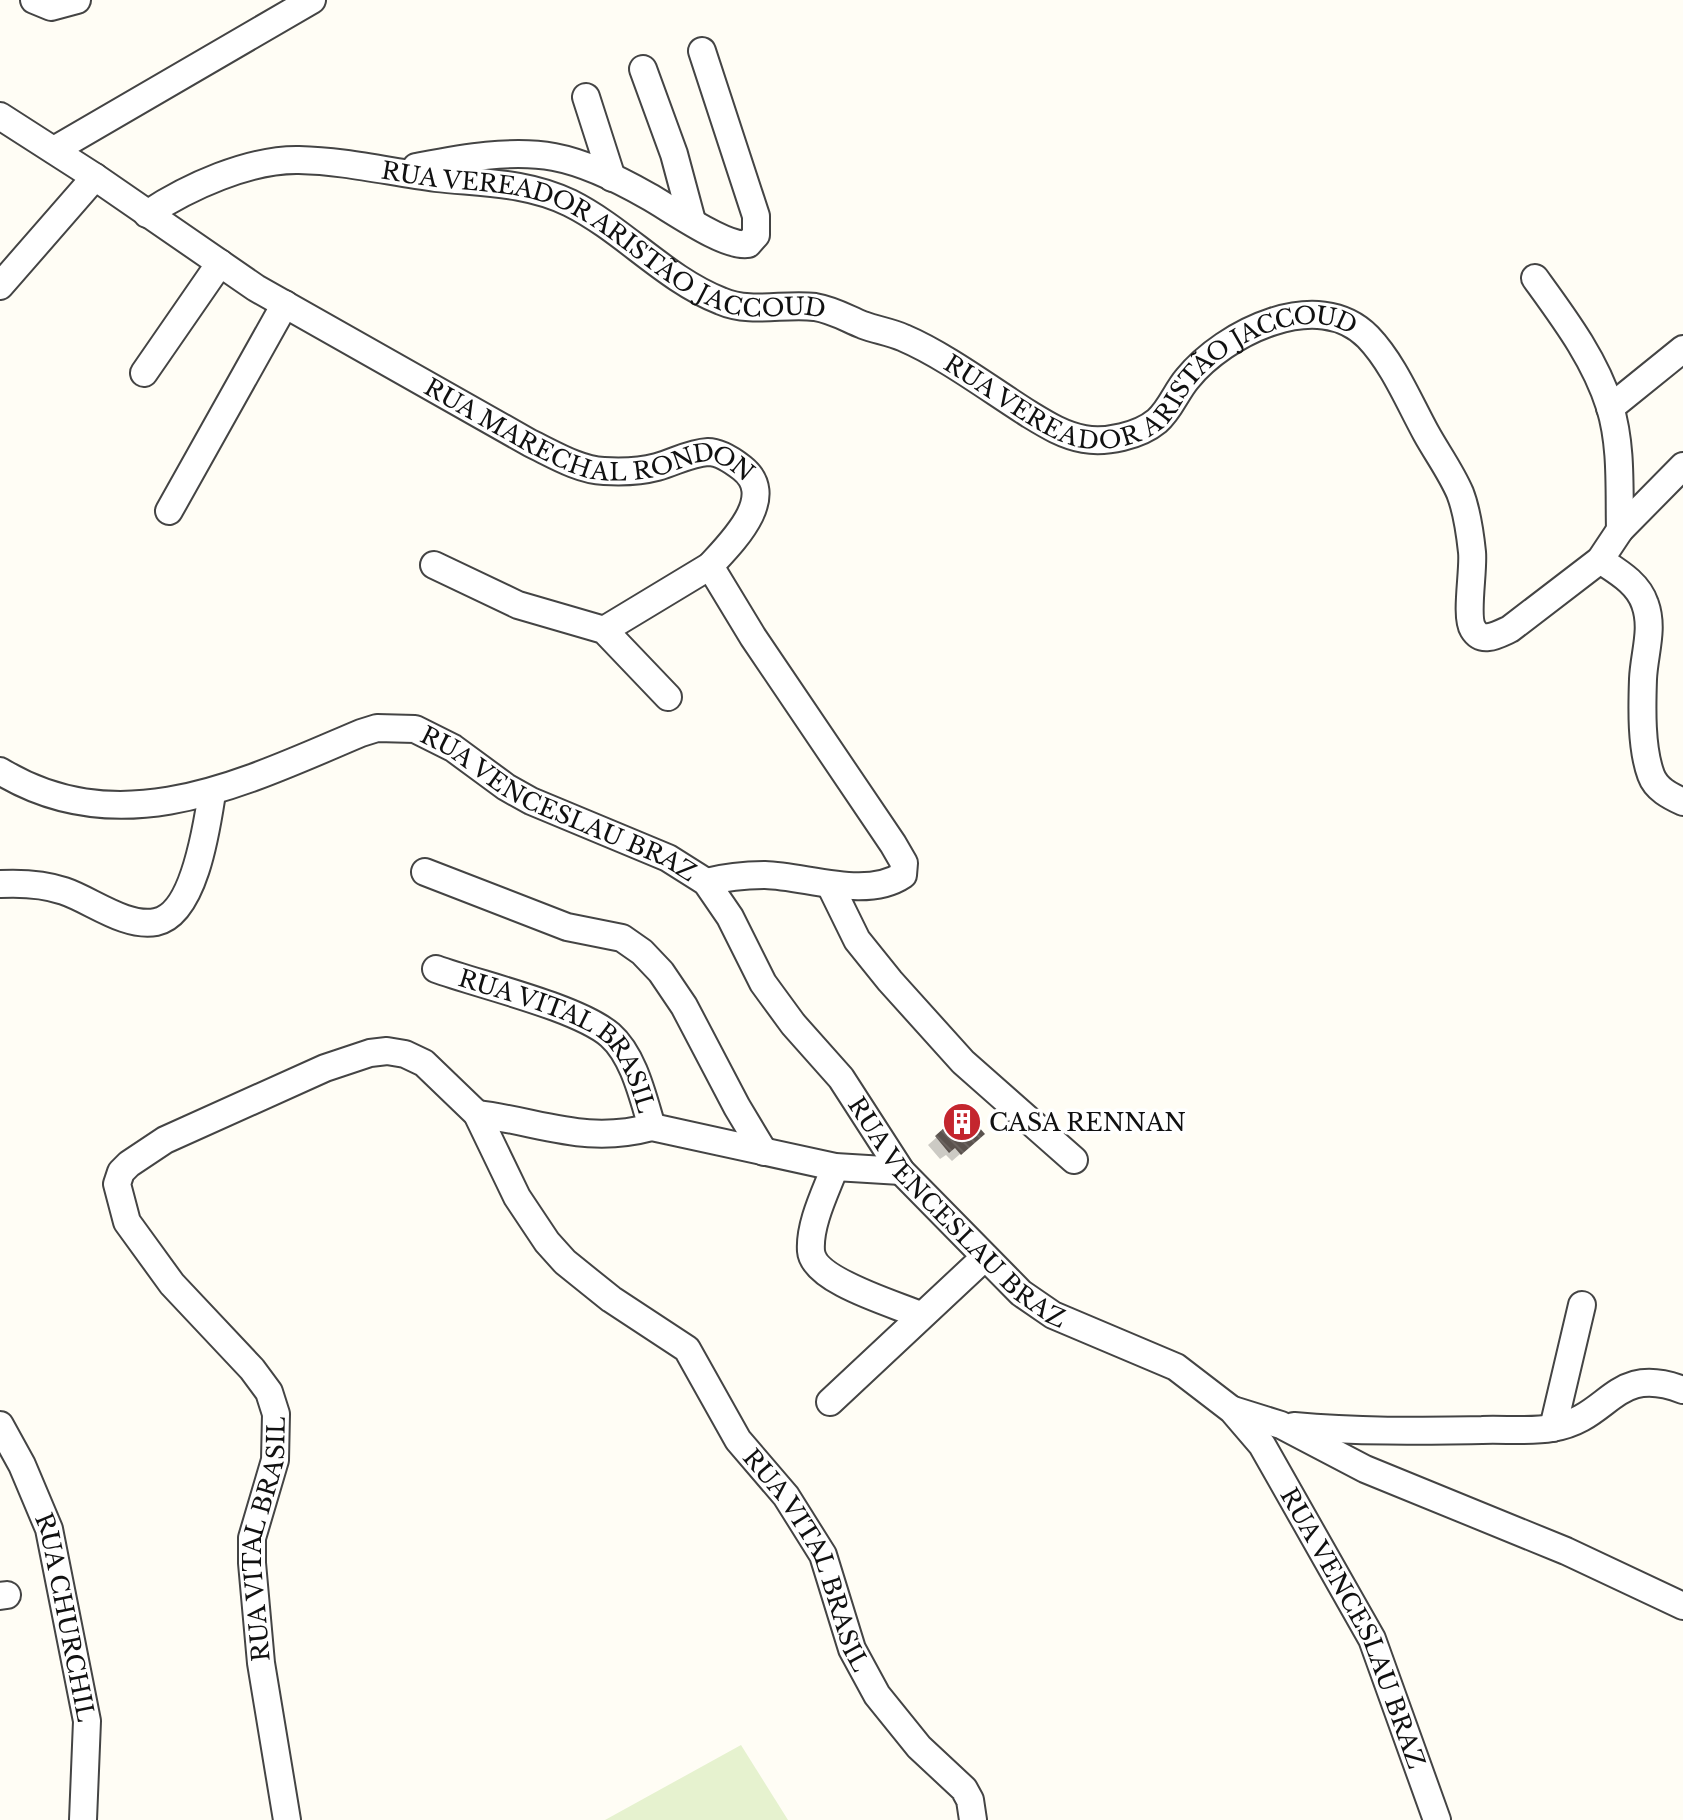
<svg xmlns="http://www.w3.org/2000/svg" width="1683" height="1820" font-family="'Libre Baskerville',serif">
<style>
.pitch{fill:#e6f2cf}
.shadow{fill:#0003}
.building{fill:url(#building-back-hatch)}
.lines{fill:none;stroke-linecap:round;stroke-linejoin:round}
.minor-casing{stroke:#444;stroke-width:30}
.minor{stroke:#fff;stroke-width:26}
.labels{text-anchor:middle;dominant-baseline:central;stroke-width:7;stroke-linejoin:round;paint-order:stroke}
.street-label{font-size:24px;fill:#111;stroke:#fff}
.poi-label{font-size:24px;fill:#111;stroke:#fff;text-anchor:start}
</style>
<defs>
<pattern id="building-back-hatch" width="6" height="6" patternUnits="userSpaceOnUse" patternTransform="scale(1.75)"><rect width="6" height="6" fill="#5a524d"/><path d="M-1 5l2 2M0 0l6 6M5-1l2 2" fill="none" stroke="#6d6662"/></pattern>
</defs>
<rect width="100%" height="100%" fill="#fffdf5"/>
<path class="pitch" d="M741 1745 788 1820H605Z"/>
<path class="shadow" d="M964 1113 974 1142 952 1161 946 1155 940 1159 928 1145Z"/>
<path class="building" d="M964 1110 985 1134 961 1155 955 1148 949 1153 935 1136Z"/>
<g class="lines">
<g class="minor-casing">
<g id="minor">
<path d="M34 0 51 7 77 0"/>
<path d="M643 69 674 154 692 221"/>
<path d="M586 97 612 178"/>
<path id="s1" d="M0 116 95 177 256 288 530 443C553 454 579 470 604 471 621 472 642 471 657 467 675 462 690 453 708 452 720 452 733 461 742 468 779 497 731 543 710 566L753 637 893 844 904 863 903 875C866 900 806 876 765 875 744 875 726 877 706 882"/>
<path d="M54 150 312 0"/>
<path d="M416 167C459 159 510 149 554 157 586 163 620 180 648 196 670 208 725 248 748 244L756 235V216L702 51"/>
<path id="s2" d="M147 214C188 187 249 159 299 160 345 161 390 172 436 178 482 183 527 182 570 203 624 230 665 279 721 301 751 314 784 303 815 307 833 310 846 318 863 325 876 330 891 332 904 338 944 355 991 390 1029 414 1047 425 1063 435 1084 439 1106 443 1139 436 1157 421 1170 410 1176 392 1187 379 1224 333 1318 286 1368 337 1393 363 1409 402 1426 433 1437 453 1451 472 1460 493 1467 511 1470 533 1472 552 1474 570 1465 616 1473 629 1482 644 1497 635 1510 629L1600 560 1620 530 1683 466"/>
<path d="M1535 278C1564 318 1595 359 1610 407 1622 446 1619 490 1620 530"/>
<path d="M0 286 95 177"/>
<path d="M144 373 220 263"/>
<path d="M1610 408 1683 349"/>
<path d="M169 511 285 304"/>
<path d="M1600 560C1618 572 1638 583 1645 604 1654 629 1644 654 1643 679 1642 708 1641 748 1651 775 1656 789 1670 796 1683 802"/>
<path d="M434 565 518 605 604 630 668 697"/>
<path d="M604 630 710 566"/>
<path id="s3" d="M0 771C121 845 245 782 361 733L377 728 415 729 453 748 506 787 531 801 668 858 706 882 730 917 763 983 793 1024 841 1078 901 1171 1021 1293 1053 1315 1176 1367 1232 1410 1262 1445 1372 1639 1437 1820"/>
<path d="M425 872 567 927 622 938 642 952 661 972 684 1006 737 1107 764 1152"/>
<path d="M0 884C21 883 44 884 64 891 91 900 126 928 156 922 195 914 207 825 212 793"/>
<path d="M830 885 857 940 890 981 963 1062 1074 1160"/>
<path id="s4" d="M436 969C480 985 577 1007 610 1035 634 1056 643 1098 652 1127"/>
<path d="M477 1114C542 1122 585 1145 652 1127L835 1167 901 1171"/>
<path d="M835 1167C826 1191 809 1224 811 1251 813 1281 895 1304 920 1315"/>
<path d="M830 1402 985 1257"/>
<path d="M1233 1410 1281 1425 1365 1469 1566 1551 1683 1606"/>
<path id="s5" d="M0 1425 22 1465 49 1529 87 1721 83 1820"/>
<path d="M1294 1426C1356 1432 1419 1431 1482 1430 1504 1429 1530 1432 1552 1428 1611 1419 1613 1363 1683 1390"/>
<path d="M1553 1428 1582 1305"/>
<path d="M0 1596 7 1595"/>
<path id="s6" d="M287 1820 261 1663 252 1563V1538L275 1460 276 1414 269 1392 252 1369 172 1284 127 1222 117 1184 121 1172 129 1164 165 1140 325 1068 370 1053 387 1051 405 1054 424 1063 477 1114 517 1197 547 1242 565 1262 611 1299 687 1349 738 1440 786 1496 823 1555 852 1649 877 1695 919 1747 964 1789 970 1800 973 1820"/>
</g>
</g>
<use href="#minor" class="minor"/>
</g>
<defs>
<g id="building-disc" transform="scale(2.0125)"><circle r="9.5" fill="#c4262e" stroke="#fff"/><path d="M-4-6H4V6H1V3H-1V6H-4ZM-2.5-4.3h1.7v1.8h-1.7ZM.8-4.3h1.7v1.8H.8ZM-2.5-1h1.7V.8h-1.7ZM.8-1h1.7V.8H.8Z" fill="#fff"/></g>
</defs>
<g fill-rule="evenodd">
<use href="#building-disc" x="962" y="1122"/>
</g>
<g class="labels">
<g class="street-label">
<text stroke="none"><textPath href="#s2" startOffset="486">RUA VEREADOR ARISTÃO JACCOUD</textPath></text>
<text stroke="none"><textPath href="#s2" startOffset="1096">RUA VEREADOR ARISTÃO JACCOUD</textPath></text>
<text stroke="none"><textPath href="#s1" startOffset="682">RUA MARECHAL RONDON</textPath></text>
<text stroke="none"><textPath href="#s3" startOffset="597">RUA VENCESLAU BRAZ</textPath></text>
<text stroke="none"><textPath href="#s4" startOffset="149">RUA VITAL BRASIL</textPath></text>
<text stroke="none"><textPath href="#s3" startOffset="1183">RUA VENCESLAU BRAZ</textPath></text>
<text stroke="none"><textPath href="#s6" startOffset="285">RUA VITAL BRASIL</textPath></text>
<text stroke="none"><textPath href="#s6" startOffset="1684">RUA VITAL BRASIL</textPath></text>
<text stroke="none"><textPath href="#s5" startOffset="205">RUA CHURCHIL</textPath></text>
<text stroke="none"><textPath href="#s3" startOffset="1780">RUA VENCESLAU BRAZ</textPath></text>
</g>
<g class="poi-label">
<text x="989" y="1122">CASA RENNAN</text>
</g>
</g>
</svg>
